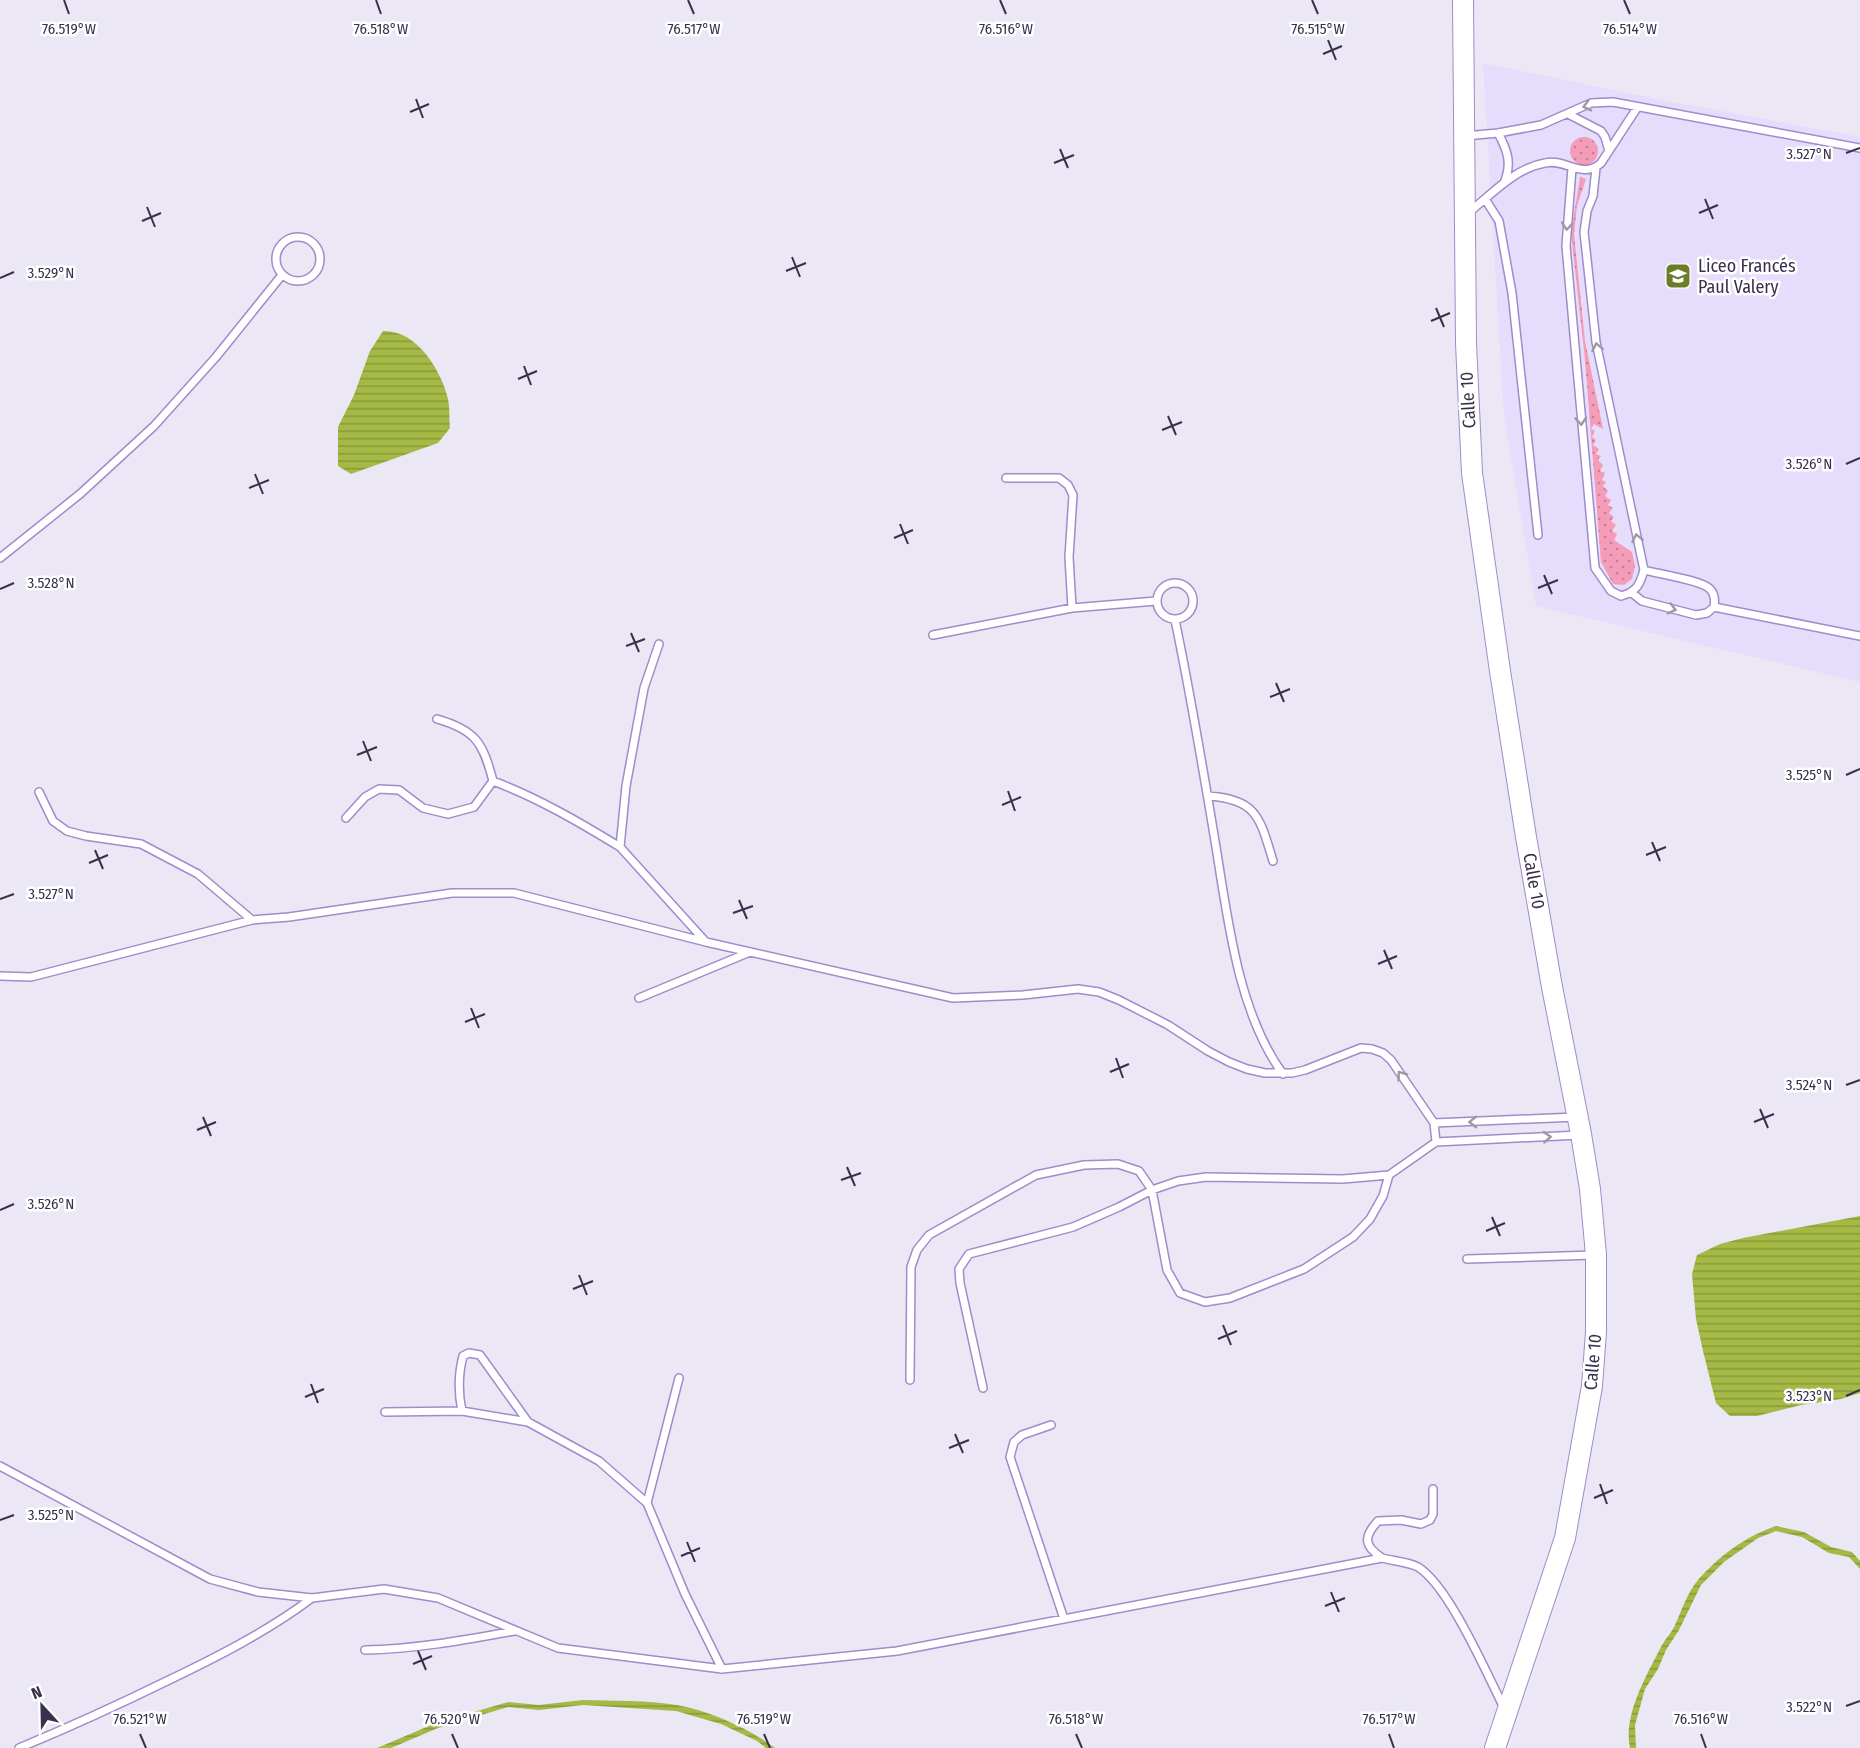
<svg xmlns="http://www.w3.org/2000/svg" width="1860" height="1748" font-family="'Fira Sans Condensed',sans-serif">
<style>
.built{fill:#e5ddfb}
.grass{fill:url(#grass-dots)}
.water{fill:url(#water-rules)}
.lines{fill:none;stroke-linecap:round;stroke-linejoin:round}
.service-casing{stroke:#a08bcb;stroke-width:10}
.secondary-casing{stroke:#a08bcb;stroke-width:22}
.service{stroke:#fff;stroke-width:7}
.secondary{stroke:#fff;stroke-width:20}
.oneway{stroke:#9c98a5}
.ticks{fill:none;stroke:#39304b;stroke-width:2}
.labels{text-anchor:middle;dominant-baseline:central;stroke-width:5;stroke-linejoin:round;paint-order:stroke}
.poi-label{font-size:18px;fill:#39304b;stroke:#fff;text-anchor:start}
.street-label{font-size:18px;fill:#39304b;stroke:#fff}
.ticks-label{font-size:15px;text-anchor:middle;fill:#39304b;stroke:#fff;stroke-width:5;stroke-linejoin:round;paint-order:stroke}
</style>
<defs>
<pattern id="grass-dots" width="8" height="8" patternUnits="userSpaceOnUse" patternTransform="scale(1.5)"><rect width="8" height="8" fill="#f59cb9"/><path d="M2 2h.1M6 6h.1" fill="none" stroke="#c78098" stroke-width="1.8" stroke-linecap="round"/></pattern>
<pattern id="water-rules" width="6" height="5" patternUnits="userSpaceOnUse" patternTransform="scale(1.5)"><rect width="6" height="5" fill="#a5ba45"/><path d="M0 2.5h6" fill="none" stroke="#87983c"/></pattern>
</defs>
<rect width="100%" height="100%" fill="#ebe7f5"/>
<path class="built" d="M1483 63 1647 97 1860 137V682L1536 606 1504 416Z"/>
<path class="grass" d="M1570 151a14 14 0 1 1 28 0a14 14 0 1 1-28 0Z
M1580 177 1586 179 1577 206 1574 234 1585 341 1603 429 1594 424 1591 429 1595 431 1592 437 1596 440 1593 445 1599 449 1596 454 1601 456 1598 460 1603 465 1600 471 1605 473 1602 480 1606 482 1603 486 1608 491 1605 496 1611 500 1608 505 1613 508 1609 513 1614 517 1611 521 1616 525 1612 531 1617 534 1614 540 1632 552 1635 566 1632 579 1624 585 1613 584 1601 562 1585 360 1571 233Z"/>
<path class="water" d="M383 331C417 330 441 370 448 399 450 408 449 419 450 428L438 443 351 474 338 466V427L354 395 370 351Z
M1860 1216V1393L1841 1399 1801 1405 1757 1416H1730L1716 1403 1703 1351 1696 1319 1692 1274 1697 1255 1720 1244 1743 1238Z
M1776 1526 1804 1532 1831 1547 1852 1552 1860 1561V1569L1849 1557 1829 1553 1802 1537 1776 1531 1758 1538 1724 1562 1701 1585 1679 1630 1666 1650 1658 1669 1645 1689 1635 1725 1636 1748H1630C1623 1716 1646 1676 1660 1649 1664 1640 1671 1634 1675 1625 1682 1610 1687 1593 1698 1580 1719 1556 1746 1536 1776 1526Z
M583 1700C614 1701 646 1700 677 1705 709 1711 749 1728 775 1748H766L757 1741 721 1724 676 1711 583 1705 539 1710 508 1707 438 1728 391 1748H377L436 1723 508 1702 539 1705Z"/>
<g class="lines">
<g class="service-casing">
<path id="service" d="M1568 114 1601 131 1605 137 1609 151
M1498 133C1508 151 1512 164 1504 183
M1465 136 1498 133 1541 125 1591 103 1613 102 1860 148
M1572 168 1566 246 1595 568 1611 591 1621 596C1636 592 1640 585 1644 570L1596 342 1584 232 1587 211 1593 196 1596 168
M1485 199 1499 221 1512 293 1538 535
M1468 213C1491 195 1515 168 1545 163 1565 158 1583 180 1601 163L1637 108
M276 259a22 22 0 1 1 44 0a22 22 0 1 1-44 0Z
M1006 478H1059L1068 485 1073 495 1069 557 1072 608
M0 558 80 494 154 426 216 357 282 275
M1157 601a18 18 0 1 1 36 0a18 18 0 1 1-36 0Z
M1632 593 1642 601 1696 615 1707 613 1714 607C1715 601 1715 594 1710 589 1701 580 1658 574 1644 570
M1714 607 1860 636
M1175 620C1190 691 1202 763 1214 835 1227 911 1236 1010 1283 1074
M933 635 1072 608 1156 601
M659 644 644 688 626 786 620 847 705 941
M437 719C476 730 483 743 493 781
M39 792 53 821 67 831 86 836 141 844 198 874 252 920
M1208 796C1258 799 1260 819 1273 861
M346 818 365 797 379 789 399 790 423 808 448 814 474 807 493 781C538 798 579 822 620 847
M0 976 31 977 252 920 289 917 452 893H514L706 942 953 998 1023 995 1078 989 1099 992 1119 1000 1168 1025 1208 1051 1229 1062 1247 1069 1265 1073H1292L1305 1070 1361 1048 1372 1049 1383 1053 1391 1060 1434 1123 1436 1142
M639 998 750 952
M1434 1123 1576 1117
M1467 1259 1594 1255
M910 1380 911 1267 917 1250 929 1235 1036 1175 1084 1165 1118 1164 1139 1171 1152 1190 1167 1270 1180 1293 1205 1302 1230 1298 1304 1269 1353 1237 1370 1219 1383 1196 1389 1175
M983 1388 960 1283 959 1269 969 1254 1073 1227 1119 1207 1152 1190 1178 1181 1206 1177 1343 1179 1389 1175 1436 1142 1579 1135
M462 1411C458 1392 458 1375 463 1356L469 1353 480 1355 528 1422
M385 1412 462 1411 528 1422 599 1461 647 1503 685 1594 722 1669
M1051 1425 1022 1435 1014 1442 1010 1457 1064 1619
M0 1466 210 1579 258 1592 312 1598 384 1589 438 1598 558 1648 722 1669 897 1651 1382 1558C1393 1561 1409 1562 1418 1567 1449 1586 1487 1674 1504 1708
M647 1503 679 1378
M1382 1558C1364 1546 1363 1537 1378 1521L1401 1520 1421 1524 1430 1520 1433 1514V1489
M365 1650C416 1649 464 1640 514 1631
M19 1748C70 1727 120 1704 169 1680 219 1656 268 1631 312 1598"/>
</g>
<g class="secondary-casing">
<path id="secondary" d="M1463 0 1466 343 1472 473 1500 671 1526 837 1552 987 1581 1134 1590 1189 1596 1255V1332L1592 1386 1565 1538 1495 1748"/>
</g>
<use href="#service" class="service"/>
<use href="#secondary" class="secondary"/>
</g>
<defs><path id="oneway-chevron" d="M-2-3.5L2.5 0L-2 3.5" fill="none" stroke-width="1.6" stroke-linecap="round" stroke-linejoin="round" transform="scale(1.5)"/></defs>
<g class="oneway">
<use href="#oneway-chevron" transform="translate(1587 106) rotate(165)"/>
<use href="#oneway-chevron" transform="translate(1567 226) rotate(95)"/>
<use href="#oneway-chevron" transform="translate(1597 347) rotate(-101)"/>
<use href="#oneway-chevron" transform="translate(1581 421) rotate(86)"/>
<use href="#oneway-chevron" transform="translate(1637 538) rotate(-102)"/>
<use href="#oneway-chevron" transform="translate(1672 609) rotate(15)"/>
<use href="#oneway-chevron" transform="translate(1401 1075) rotate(-126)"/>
<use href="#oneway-chevron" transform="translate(1473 1122) rotate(179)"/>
<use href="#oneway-chevron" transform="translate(1547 1137) rotate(-4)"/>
</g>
<path class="ticks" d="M64 0 69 14M376 0 381 14M688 0 694 14M1000 0 1006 14M1312 0 1318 14M1624 0 1630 14M1328 40 1336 60M1323 54 1342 46M416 99 423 118M410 112 429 104M1060 149 1068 168M1846 153 1860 148M1054 163 1074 155M1705 199 1713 219M147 207 155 227M1699 213 1718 205M142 221 161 213M792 257 800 277M786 271 806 263M0 278 14 272M1436 308 1444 327M1431 321 1450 313M524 366 531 385M518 379 537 371M1168 416 1176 435M1162 430 1182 422M1846 464 1860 458M255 474 263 494M249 488 269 480M900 524 908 544M894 538 913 530M1544 575 1552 594M1538 588 1558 580M0 589 14 583M631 633 639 652M626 646 645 639M1276 683 1284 702M1270 697 1290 689M363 741 371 761M357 755 377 747M1846 775 1860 769M1008 791 1015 811M1002 805 1021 797M1652 842 1660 861M95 850 103 869M1646 855 1666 847M89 863 108 855M0 899 14 894M739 900 747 919M733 913 753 906M1384 950 1392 969M1378 964 1397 956M471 1008 479 1028M465 1022 485 1014M1116 1058 1123 1078M1110 1072 1129 1064M1846 1085 1860 1080M1760 1109 1768 1128M203 1117 211 1136M1754 1122 1774 1114M197 1130 216 1122M847 1167 855 1186M841 1180 861 1173M0 1210 14 1204M1492 1217 1500 1236M1486 1231 1505 1223M579 1275 587 1295M573 1289 593 1281M1223 1325 1231 1345M1218 1339 1237 1331M311 1384 318 1403M1846 1396 1860 1390M305 1397 324 1389M955 1434 963 1453M949 1448 969 1440M1600 1484 1607 1504M1594 1498 1613 1490M0 1520 14 1515M687 1542 695 1562M681 1556 700 1548M1331 1592 1339 1612M1325 1606 1345 1598M418 1651 426 1670M413 1664 432 1656M1846 1706 1860 1701M140 1734 146 1748M452 1734 458 1748M764 1734 770 1748M1076 1734 1082 1748M1389 1734 1394 1748M1701 1734 1706 1748"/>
<defs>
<g id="school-square" transform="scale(1.35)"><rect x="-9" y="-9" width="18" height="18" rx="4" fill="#6d7c29" stroke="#fff"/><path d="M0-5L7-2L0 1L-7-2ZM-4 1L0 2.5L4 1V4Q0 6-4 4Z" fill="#fff"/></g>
</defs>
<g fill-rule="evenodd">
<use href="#school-square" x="1678" y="276"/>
</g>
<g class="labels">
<g class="poi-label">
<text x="1698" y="266">Liceo Francés<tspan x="1698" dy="21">Paul Valery</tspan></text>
</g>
<g class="street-label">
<text transform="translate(1468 400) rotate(-93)">Calle 10</text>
<text transform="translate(1534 881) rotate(80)">Calle 10</text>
<text transform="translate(1593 1362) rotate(-85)">Calle 10</text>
</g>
</g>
<g class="ticks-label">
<text x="69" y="34">76.519°W</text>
<text x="381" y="34">76.518°W</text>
<text x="694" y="34">76.517°W</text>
<text x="1006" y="34">76.516°W</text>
<text x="1318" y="34">76.515°W</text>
<text x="1630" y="34">76.514°W</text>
<text x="1809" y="159">3.527°N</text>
<text x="51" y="278">3.529°N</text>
<text x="1809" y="469">3.526°N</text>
<text x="51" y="588">3.528°N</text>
<text x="1809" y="780">3.525°N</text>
<text x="51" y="899">3.527°N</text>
<text x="1809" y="1090">3.524°N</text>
<text x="51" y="1209">3.526°N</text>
<text x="1809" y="1401">3.523°N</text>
<text x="51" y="1520">3.525°N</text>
<text x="1809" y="1712">3.522°N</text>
<text x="140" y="1724">76.521°W</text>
<text x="452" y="1724">76.520°W</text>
<text x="764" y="1724">76.519°W</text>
<text x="1076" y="1724">76.518°W</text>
<text x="1389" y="1724">76.517°W</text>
<text x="1701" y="1724">76.516°W</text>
</g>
<g transform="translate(42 1706) rotate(338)" stroke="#ffffff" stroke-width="4.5" paint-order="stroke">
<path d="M0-4.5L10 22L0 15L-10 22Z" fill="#39304b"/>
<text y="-9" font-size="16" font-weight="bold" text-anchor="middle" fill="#39304b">N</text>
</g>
</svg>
